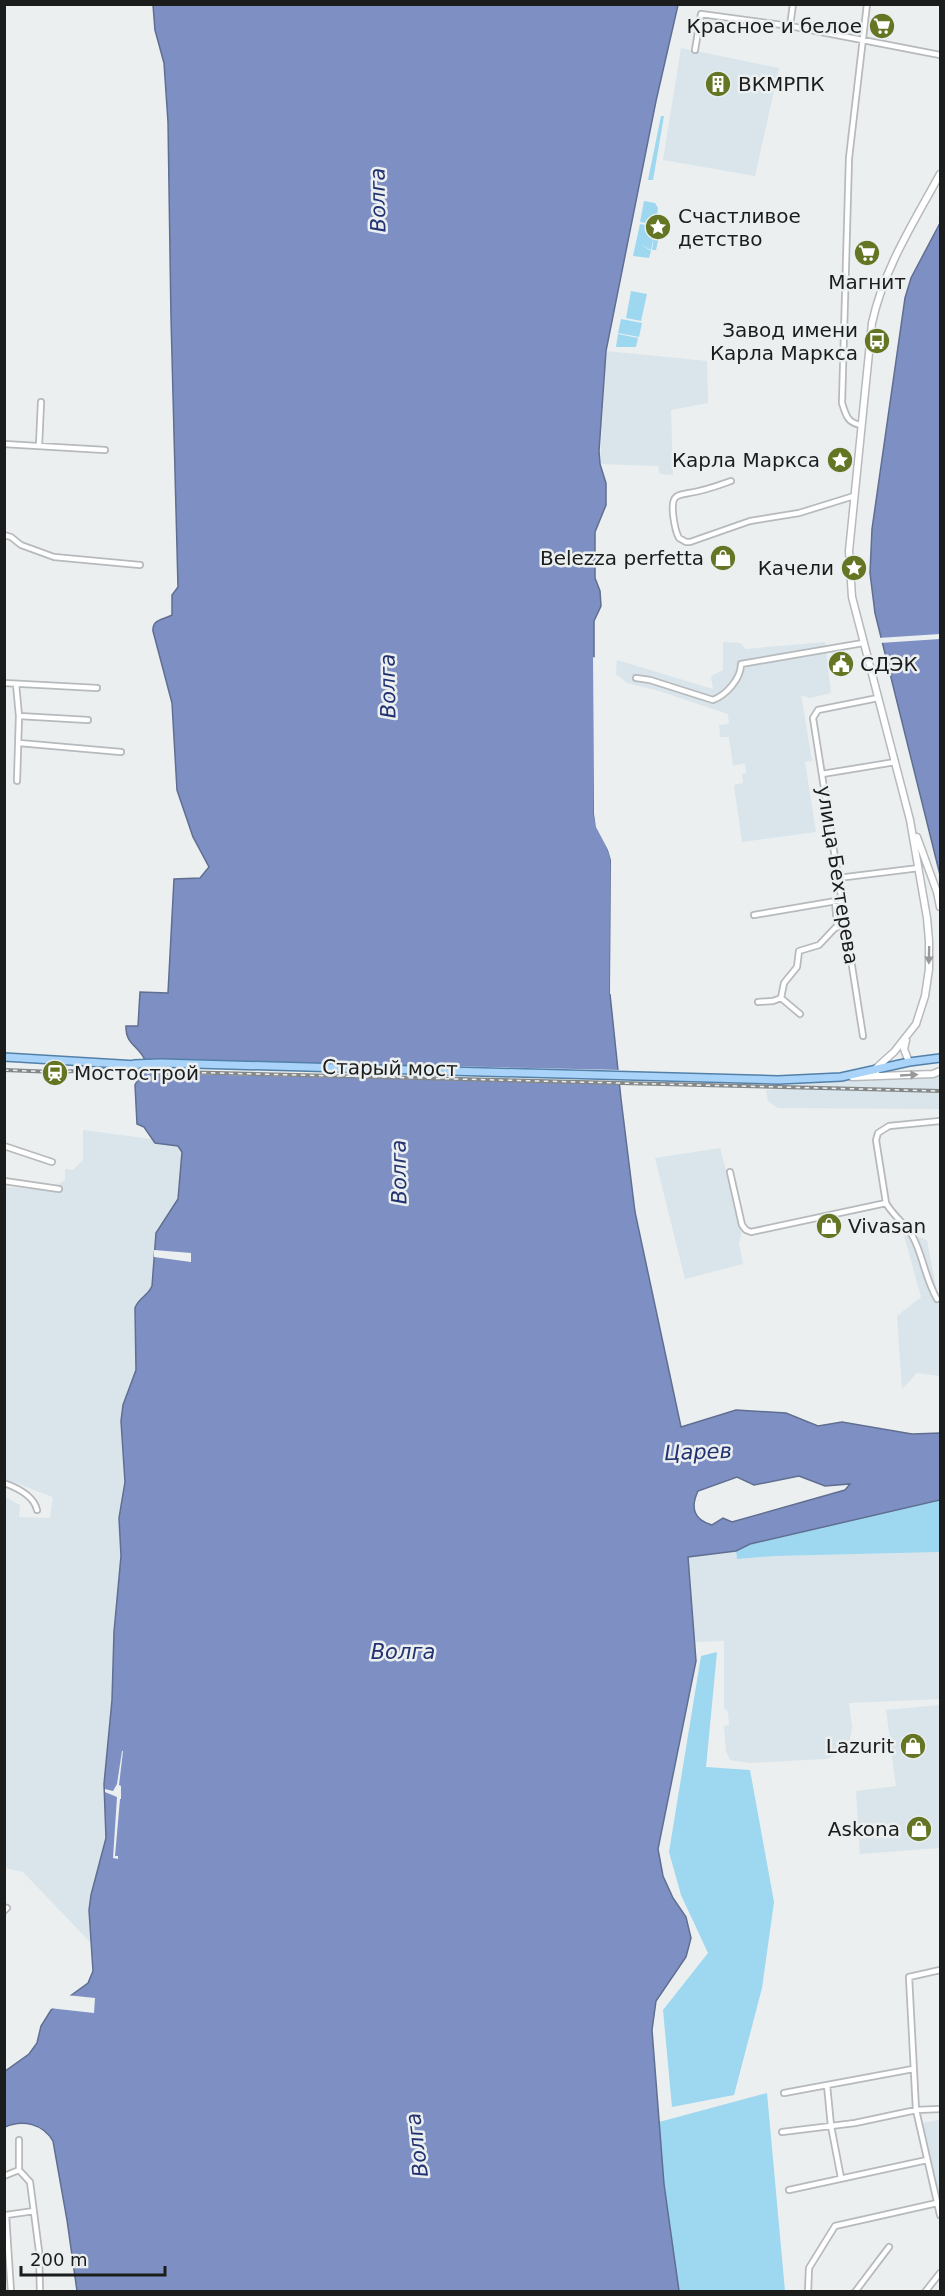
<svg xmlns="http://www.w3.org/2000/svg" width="945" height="2296" font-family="'DejaVu Sans',sans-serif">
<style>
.built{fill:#d9e5ea}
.green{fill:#9dd7f0}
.water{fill:#7e90c3;stroke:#606e91;stroke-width:1.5;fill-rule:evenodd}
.pier{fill:#ebeff0}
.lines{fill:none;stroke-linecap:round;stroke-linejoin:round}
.street-casing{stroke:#b7babc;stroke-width:8}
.secondary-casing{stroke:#b7babc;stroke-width:9}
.primary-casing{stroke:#5280a9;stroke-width:10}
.street{stroke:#fff;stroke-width:4.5}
.secondary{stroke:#fff;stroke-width:6}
.primary{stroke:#a9d3f8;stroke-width:7}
.rail-casing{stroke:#858888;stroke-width:4}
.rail{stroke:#ebeff0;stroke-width:1.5;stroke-dasharray:4.5;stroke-linecap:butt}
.oneway{fill:#989999}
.labels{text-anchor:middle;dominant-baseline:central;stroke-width:5;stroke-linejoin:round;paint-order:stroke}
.poi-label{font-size:20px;fill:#1b1d1d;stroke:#ebeff0;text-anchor:end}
.street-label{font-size:20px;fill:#1b1d1d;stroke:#ebeff0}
.water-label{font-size:21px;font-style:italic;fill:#223271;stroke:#ebeff0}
</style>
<rect width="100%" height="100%" fill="#ebeff0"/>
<path class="built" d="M681 48 779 68 755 176 663 160Z
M606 351 707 361 708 403 671 410 673 475 660 474 658 466 600 464Z
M723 642 740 643 746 649 825 642 831 693 810 698 801 695 812 761 805 762 816 832 742 842 734 785 743 783 742 774 746 773 745 763 733 766 729 737H720L719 725 729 724 728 714 659 691 627 683 616 674 617 660 713 689 711 676 723 670Z
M940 1077V1109L778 1108 768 1101 766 1090 780 1089V1084Z
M83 1130 151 1139 160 1144 178 1146 182 1152 178 1199 174 1209 156 1233 152 1286 149 1293 135 1308 136 1370 123 1405 121 1421 125 1482 119 1518 121 1556 114 1632 112 1700 104 1784 106 1838 91 1895 89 1910 92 1944 23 1872 5 1868V1497L20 1505 19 1517 50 1518 53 1497 5 1479V1187L57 1191 59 1184 65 1180V1169L73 1170 83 1160Z
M720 1148 742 1231 739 1244 743 1264 685 1279 655 1158Z
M903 1232 927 1240 936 1288 940 1300V1376L917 1373 902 1389 897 1316 921 1297Z
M736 1551 737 1559 775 1556 940 1552V1699L849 1703 852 1727 848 1750 826 1759 750 1763 730 1760 726 1751 724 1726 729 1725 728 1712 724 1708V1641L694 1642 688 1557Z
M940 1705V1848L860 1854 856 1791 896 1786 886 1710Z
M940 2120V2203H939L921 2123Z"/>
<path class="green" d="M661 116H664L653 180H648Z
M644 201 655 203 658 208 656 222 653 224 640 222Z
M640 224 652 226 655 231 660 232 656 250H652L654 235 651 250 640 244 651 251 649 258 633 256Z
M631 291 647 294 641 321 626 318Z
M621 319 642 323 639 337 618 333Z
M618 334 638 338 636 347H616Z
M940 1500V1552L775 1556 737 1559 736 1551 750 1544Z
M717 1652 706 1767 750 1770 774 1902 762 1988 734 2095 672 2107 663 2010 708 1953 681 1895 669 1852 701 1656Z
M767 2093 785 2291H679L664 2184 659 2122Z"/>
<path class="water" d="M153 5H678L656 101 606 351 599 451 600 464 606 483V505L595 532V578L600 591 601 606 594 621V814C596 831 608 843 611 860L610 994 621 1099 635 1212 681 1427 736 1410 786 1413 818 1426 842 1422 912 1434 940 1433V1500L750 1544 736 1551 688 1557 696 1661 658 1849 663 1876 673 1898 686 1917 691 1938 686 1957 656 2001 652 2030 664 2184 679 2291H77L67 2220 53 2141C43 2124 23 2119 5 2127L4 2072 29 2054 37 2043 41 2026 51 2010 88 1983 93 1971 89 1910 91 1895 106 1838 104 1784 112 1700 114 1632 121 1556 119 1518 125 1482 121 1421 123 1405 136 1370 135 1308C138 1298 148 1296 152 1286L156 1233 178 1199 182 1152 178 1146 155 1143 144 1127 137 1124 135 1085 144 1069V1058C137 1045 125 1043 126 1026H138L140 992 168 993 174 879 200 878 209 867 193 837 177 790 172 703 153 631C152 619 163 620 172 615V595L178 587 171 318 168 122 164 63 155 30ZM799 1476 825 1486 850 1484 845 1490 732 1522 723 1518 712 1525C694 1520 690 1508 698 1491L737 1477 754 1485Z
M940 223V875L875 613 870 573 872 529 905 298 911 278Z"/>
<path class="pier" d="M940 634V639L880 643 878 638Z
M593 657 596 658 598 823 611 849 614 860 613 994H610L611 860 608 850 596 827 594 814Z
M141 1059 621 1070 622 1084 138 1073Z
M154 1250 191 1253V1262L154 1257Z
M122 1751H123L119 1785 121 1786V1799H120L115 1856H118V1859L113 1858 117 1797 105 1792V1789L113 1791 117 1784Z
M66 1995 95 1998 94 2013 49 2008Z"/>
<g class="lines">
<g class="street-casing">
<path id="street" d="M790 26 793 4
M695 50 701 14 790 26 940 55
M861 425C848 423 846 416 842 403L849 158 867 4
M4 444 105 450
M39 446 41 402
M731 481C717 486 704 491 689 493 685 494 679 494 676 497 669 502 675 531 679 538L686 542H690L750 521 799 513 854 496
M4 535 11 537 21 545 54 557 140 565
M636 678 650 680 713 700C726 695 741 679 741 664L863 643
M4 683 97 688
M16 684 19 716 17 781
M19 716 88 720
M19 743 121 752
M822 774 895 762
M838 878 919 868
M835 901 837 926
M754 915 842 900
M781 998 800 1014
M758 1002 773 1001 781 998 784 983 797 967 799 951 819 945 835 928 845 925
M863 1036 813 718 818 710 878 698
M4 1146 52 1162
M730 1172 742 1225 746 1230 751 1232 886 1203
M4 1181 59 1189
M937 1299C925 1278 923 1256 913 1237 906 1224 893 1216 886 1203L876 1140 878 1133 889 1126 940 1121
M4 1483C18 1488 34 1496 37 1510
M4 1911 7 1908
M940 1970 909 1977 916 2110 940 2215
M827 2085 831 2126 841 2178
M784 2093 913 2069
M782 2132 855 2123 916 2110 940 2109
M19 2170 30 2182 39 2251 40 2292
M4 2176 19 2170V2140
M789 2190 927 2160
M11 2292 6 2215 34 2211
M808 2292 809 2268 835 2226 937 2203
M855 2292 889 2247
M925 2292 940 2273"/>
</g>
<g class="secondary-casing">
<path id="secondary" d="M917 837 937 892 940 907
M906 1040 904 1049 909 1062
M877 1076 875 1069 894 1052 916 1024 925 996 929 969V941L927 918 910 820 852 597 849 551 872 323C884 268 914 222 940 174
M852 1077 933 1074 940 1071"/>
</g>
<g class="primary-casing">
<path id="primary" d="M4 1057 137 1065
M134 1064 160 1063 778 1080 841 1077 909 1062 940 1058"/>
</g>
<use href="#street" class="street"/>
<use href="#secondary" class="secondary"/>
<use href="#primary" class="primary"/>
<g class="rail-casing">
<path id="rail" d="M4 1070 55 1072 96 1070 940 1091"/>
</g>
<use href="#rail" class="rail"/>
</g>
<defs><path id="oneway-solid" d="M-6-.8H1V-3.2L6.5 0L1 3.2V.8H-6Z" transform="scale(1.5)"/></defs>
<g class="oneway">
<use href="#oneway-solid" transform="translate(929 955) rotate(91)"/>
<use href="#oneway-solid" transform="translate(909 1075) rotate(-3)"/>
</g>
<defs>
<g id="supermarket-disc" transform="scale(1.35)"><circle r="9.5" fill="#647524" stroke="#ebeff0"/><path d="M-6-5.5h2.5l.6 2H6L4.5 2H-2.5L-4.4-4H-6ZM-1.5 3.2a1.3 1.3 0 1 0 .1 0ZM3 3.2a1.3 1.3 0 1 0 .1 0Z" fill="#fff"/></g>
<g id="building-disc" transform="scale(1.35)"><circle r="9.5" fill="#647524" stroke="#ebeff0"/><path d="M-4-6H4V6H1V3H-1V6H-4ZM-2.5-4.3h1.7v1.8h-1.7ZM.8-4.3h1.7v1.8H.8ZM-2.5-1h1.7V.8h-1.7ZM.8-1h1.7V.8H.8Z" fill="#fff"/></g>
<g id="sight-disc" transform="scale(1.35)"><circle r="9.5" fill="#647524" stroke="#ebeff0"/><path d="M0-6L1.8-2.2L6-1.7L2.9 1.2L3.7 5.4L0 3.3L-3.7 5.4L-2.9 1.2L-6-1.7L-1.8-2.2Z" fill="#fff"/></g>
<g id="bus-disc" transform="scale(1.35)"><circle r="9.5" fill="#647524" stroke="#ebeff0"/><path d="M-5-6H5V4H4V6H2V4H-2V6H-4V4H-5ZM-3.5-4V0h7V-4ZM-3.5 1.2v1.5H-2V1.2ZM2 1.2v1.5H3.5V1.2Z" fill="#fff"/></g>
<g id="shop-disc" transform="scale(1.35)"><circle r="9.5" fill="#647524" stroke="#ebeff0"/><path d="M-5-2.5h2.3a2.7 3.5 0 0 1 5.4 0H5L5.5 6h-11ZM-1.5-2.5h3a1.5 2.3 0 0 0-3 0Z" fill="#fff"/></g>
<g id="civic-disc" transform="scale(1.35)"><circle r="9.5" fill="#647524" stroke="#ebeff0"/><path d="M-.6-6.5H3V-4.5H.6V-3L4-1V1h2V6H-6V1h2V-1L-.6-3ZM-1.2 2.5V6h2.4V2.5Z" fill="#fff"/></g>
<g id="station-disc" transform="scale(1.35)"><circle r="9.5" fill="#647524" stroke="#ebeff0"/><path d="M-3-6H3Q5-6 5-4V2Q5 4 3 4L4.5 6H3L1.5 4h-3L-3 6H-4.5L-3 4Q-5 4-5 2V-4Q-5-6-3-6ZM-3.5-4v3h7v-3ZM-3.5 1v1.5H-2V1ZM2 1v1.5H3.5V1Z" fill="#fff"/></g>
</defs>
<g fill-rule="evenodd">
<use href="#supermarket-disc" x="882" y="26"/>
<use href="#building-disc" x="718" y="84"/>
<use href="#sight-disc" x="658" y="227"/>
<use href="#supermarket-disc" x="867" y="253"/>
<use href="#bus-disc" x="877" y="341"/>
<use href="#sight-disc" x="840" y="460"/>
<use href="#shop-disc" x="723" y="558"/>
<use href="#sight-disc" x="854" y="568"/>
<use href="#civic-disc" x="841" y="664"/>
<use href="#station-disc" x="55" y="1073"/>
<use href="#shop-disc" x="829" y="1226"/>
<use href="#shop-disc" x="913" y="1746"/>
<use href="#shop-disc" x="919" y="1829"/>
</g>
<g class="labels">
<g class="poi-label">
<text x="862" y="26">Красное и белое</text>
<text x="738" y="84" text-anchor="start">ВКМРПК</text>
<text x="678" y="216" text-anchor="start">Счастливое<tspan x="678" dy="23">детство</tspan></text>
<text x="867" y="282" text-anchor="middle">Магнит</text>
<text x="858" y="330">Завод имени<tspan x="858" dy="23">Карла Маркса</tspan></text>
<text x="820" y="460">Карла Маркса</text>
<text x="704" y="558">Belezza perfetta</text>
<text x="834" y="568">Качели</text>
<text x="860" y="664" text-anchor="start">СДЭК</text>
<text x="74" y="1073" text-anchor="start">Мостострой</text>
<text x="848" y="1226" text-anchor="start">Vivasan</text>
<text x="894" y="1746">Lazurit</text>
<text x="900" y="1829">Askona</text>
</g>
<g class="street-label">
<text transform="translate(838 875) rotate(81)">улица Бехтерева</text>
<text transform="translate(390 1068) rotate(1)">Старый мост</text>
</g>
<g class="water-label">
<text transform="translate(378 200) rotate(-91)">Волга</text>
<text transform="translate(388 686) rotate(-91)">Волга</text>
<text transform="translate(399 1172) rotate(-91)">Волга</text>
<text transform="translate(698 1452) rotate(-2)">Царев</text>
<text x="403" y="1652">Волга</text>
<text transform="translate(417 2145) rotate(-97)">Волга</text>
</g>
</g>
<rect width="945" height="2296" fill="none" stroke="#1b1d1d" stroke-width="12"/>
<path d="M21 2266v9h144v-9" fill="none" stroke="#1b1d1d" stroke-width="3"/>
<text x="30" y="2266" font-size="18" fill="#1b1d1d" stroke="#ebeff0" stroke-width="4.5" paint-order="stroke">200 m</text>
</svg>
